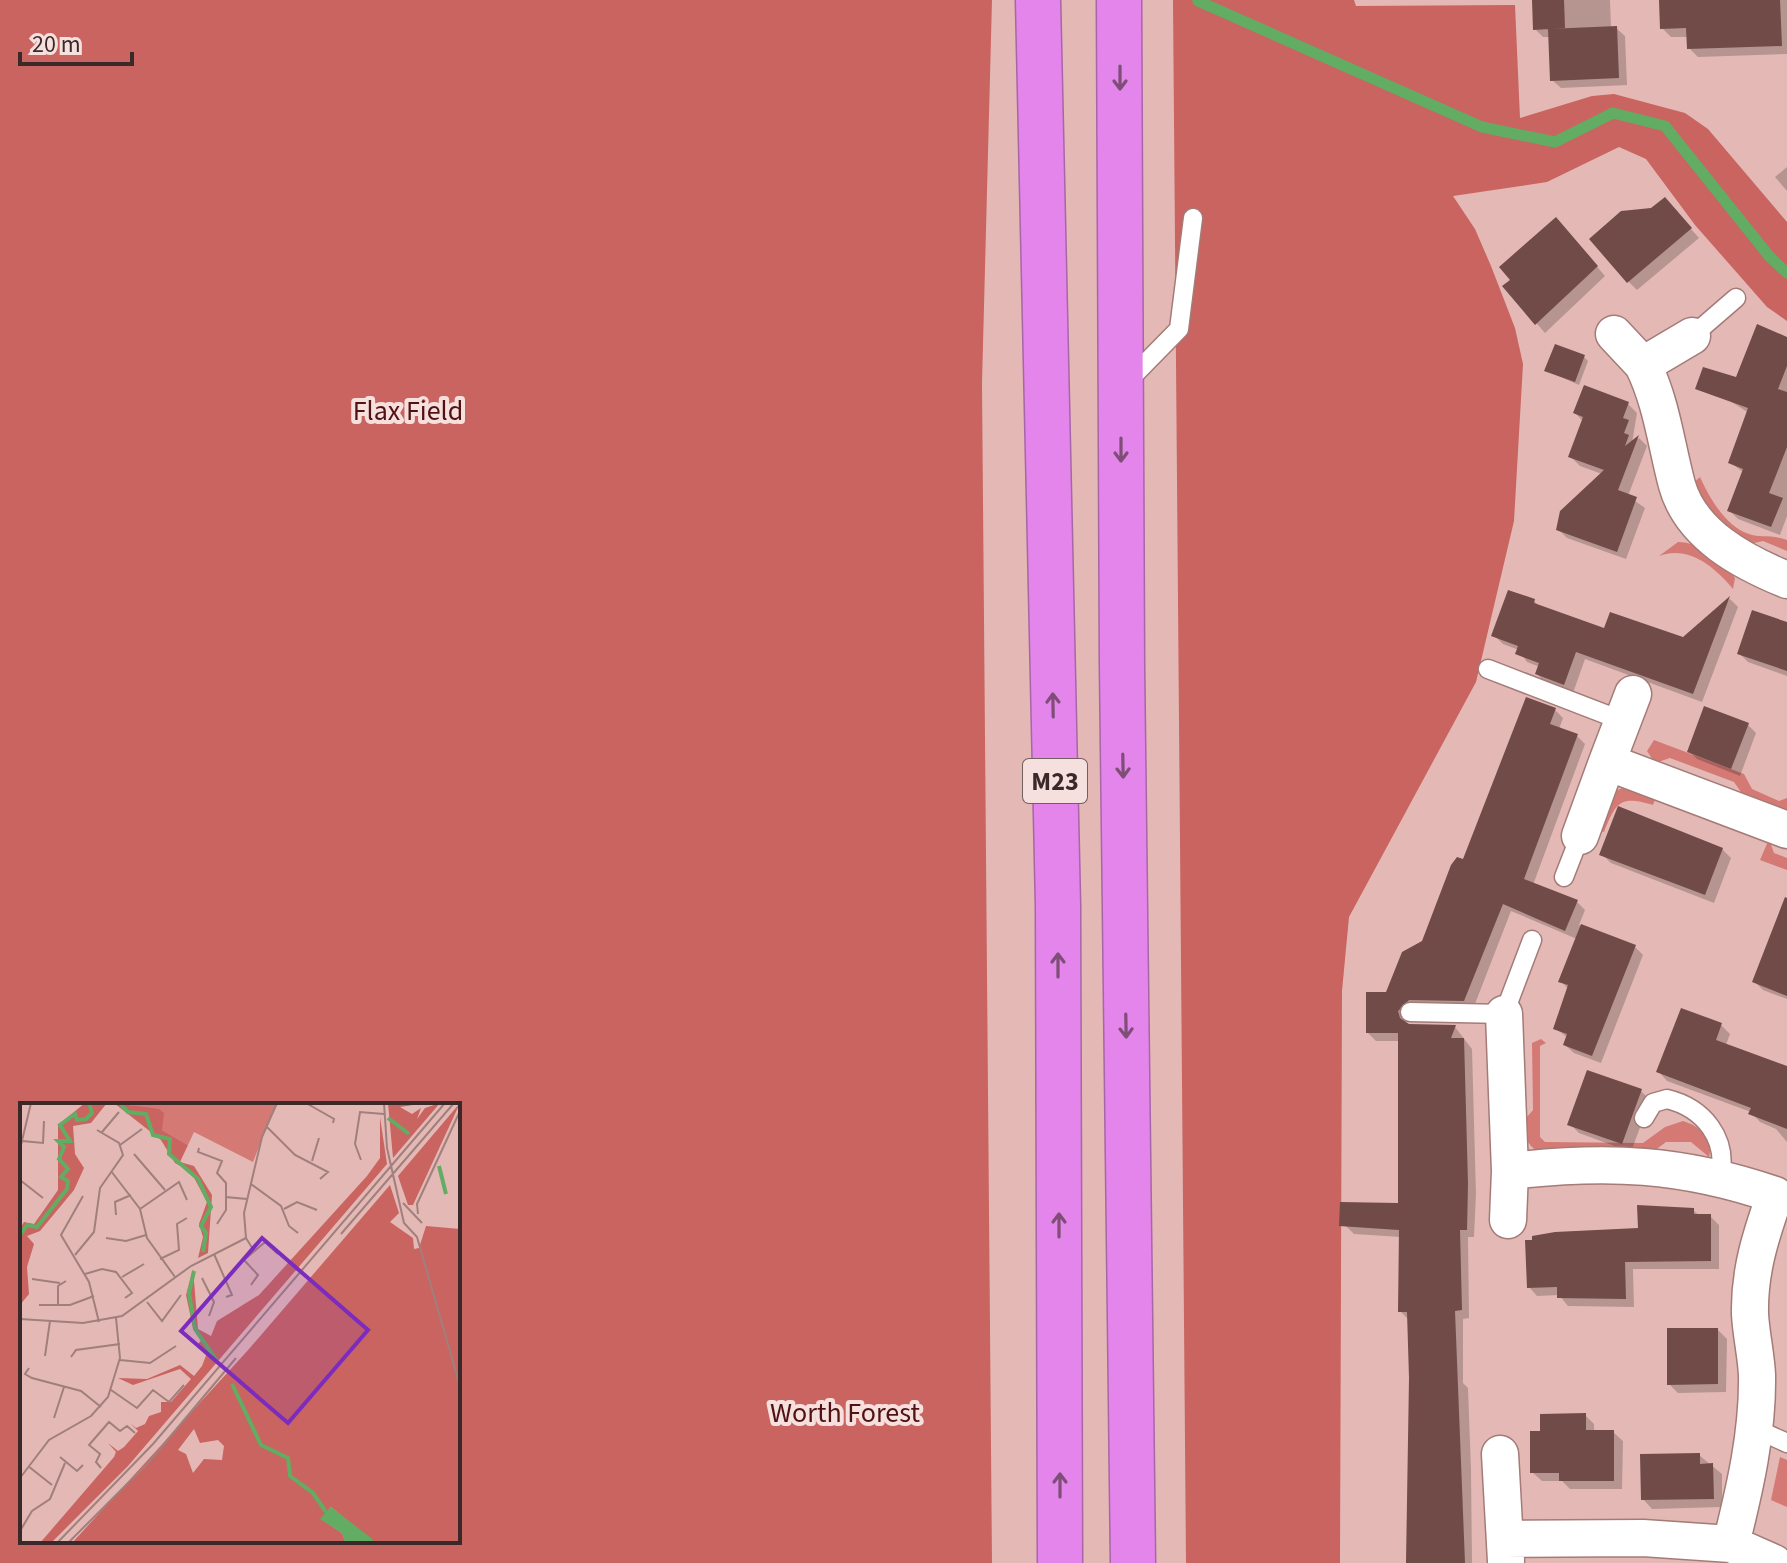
<svg xmlns="http://www.w3.org/2000/svg" width="1787" height="1563" font-family="'Source Sans 3',sans-serif">
<style>
.green{fill:#d57974}
.forest{fill:#c96460;fill-rule:evenodd}
.shadow{fill:#0003}
.lines{fill:none;stroke-linecap:round;stroke-linejoin:round}
.stream{stroke:#62ad63;stroke-width:11}
.building{fill:#704b48}
.service-casing{stroke:#a37b77;stroke-width:21}
.minor-casing{stroke:#a37b77;stroke-width:39}
.motorway-casing{stroke:#a865a7;stroke-width:47}
.service{stroke:#fff;stroke-width:18}
.minor{stroke:#fff;stroke-width:36}
.motorway{stroke:#e385eb;stroke-width:44}
.oneway{stroke:#7e4e76}
.labels{text-anchor:middle;dominant-baseline:central;stroke-width:8;stroke-linejoin:round;paint-order:stroke}
.shield{fill:#f6e0de;stroke:#72605f;stroke-width:2}
.shield-label{font-size:26px;font-weight:bold;fill:#3a2928}
.park-label{font-size:28px;fill:#521113;stroke:#f6e0de}
.inset-river{fill:none;stroke:#62ad63;stroke-width:4}
.inset-road{fill:none;stroke:#a07f7d;stroke-width:2}
.view{fill:#7b2cbf;fill-opacity:0.15;stroke:#7b2cbf;stroke-width:4}
.inset-edge{fill:none;stroke:#3a2928;stroke-width:4}
</style>
<rect width="100%" height="100%" fill="#e4b9b5"/>
<path class="green" d="M1700 477C1709 497 1726 527 1749 534 1759 538 1771 534 1787 540V551L1763 541 1745 545 1707 514 1691 485Z
M1678 542C1699 542 1725 560 1735 578L1733 589C1714 566 1688 545 1659 556Z
M1654 740 1744 774 1752 789 1779 801 1787 798V811L1745 798 1734 782 1670 758 1655 763 1647 751Z
M1625 787 1656 797 1653 805C1620 795 1616 802 1604 832L1595 829 1615 791Z
M1769 839 1774 853 1787 858V870L1760 860Z
M1541 1039 1546 1043 1540 1046V1137L1545 1142 1643 1143 1665 1127 1683 1121C1700 1126 1714 1139 1709 1157L1691 1142H1666L1650 1154H1544C1528 1148 1526 1139 1521 1124L1533 1110 1532 1043Z
M1780 1457 1787 1460V1507L1771 1500Z"/>
<path class="forest" d="M0 0H992L982 383 992 1563H0ZM458 1105V1541H22V1105Z
M1173 0H1354L1356 6 1515 5 1520 118 1592 96 1614 94 1685 113 1708 129 1787 222V321L1767 307 1695 225 1646 159 1619 147 1547 182 1453 196 1475 229 1491 266 1515 328 1523 364 1514 521 1476 682 1349 917 1342 991 1340 1563H1186Z"/>
<path class="shadow" d="M1554 0H1610L1611 28H1616L1625 36 1627 85 1561 88 1552 80 1550 37H1543L1535 29Z
M1661 0H1787V54L1698 57 1689 48V37H1671L1662 28Z
M1787 167V191L1775 177Z
M1673 209 1699 238 1637 290 1628 281Z
M1565 229 1605 276 1545 333 1505 287Z
M1787 339V516L1780 535 1738 519 1729 510 1744 473 1730 462 1749 413 1730 401Z
M1584 357 1588 361 1579 385 1547 371Z
M1628 404 1637 413 1632 443 1639 438 1647 446 1628 496 1645 508 1626 559 1567 538 1558 529 1602 474 1580 466 1570 456 1584 422 1575 413Z
M1730 599 1738 607 1702 702 1585 659 1573 693 1546 683 1537 674 1540 667 1527 662 1519 650 1503 644 1494 635 1534 601 1541 608 1605 630 1684 639Z
M1787 624V676L1748 662 1739 653Z
M1555 710 1563 718 1559 729 1577 736 1585 744 1533 885 1577 902 1585 910 1579 925 1635 947 1643 955 1601 1063 1574 1053 1565 1045 1568 1038 1555 1028 1568 989 1561 981 1577 939 1511 911 1473 1009 1418 1008 1405 1020 1407 1025 1455 1027 1472 1049 1476 1194 1474 1237H1468L1469 1318 1463 1319V1383L1468 1388 1471 1470 1472 1563H1410L1409 1320 1400 1311 1401 1237 1354 1234 1345 1225 1400 1205V1041H1376L1368 1033 1388 994 1424 942 1464 862Z
M1748 725 1756 733 1740 776 1697 759 1689 751Z
M1722 849 1731 858 1714 903 1611 863 1602 854Z
M1787 913V999L1763 990 1754 981Z
M1721 1025 1730 1034 1726 1045 1787 1067V1142L1776 1129 1760 1122 1751 1112 1667 1081 1659 1072Z
M1641 1091 1650 1100 1631 1152 1579 1133 1570 1124Z
M1693 1210 1700 1216H1710L1719 1225V1269H1633L1634 1307 1568 1306 1559 1295 1537 1296 1529 1287 1640 1229Z
M1718 1330 1727 1339 1726 1392 1678 1393 1669 1384Z
M1585 1415 1594 1424V1432H1613L1623 1441 1622 1489H1570L1562 1481H1542L1532 1472 1542 1433Z
M1699 1455 1722 1474V1507L1652 1509 1643 1499Z"/>
<g class="lines">
<path class="stream" d="M1198 1 1482 127 1555 142 1613 113 1665 126 1769 256 1787 273"/>
</g>
<path class="building" d="M1532 0H1564L1565 28 1533 30Z
M1659 0H1780L1782 46 1687 49 1686 28 1660 29Z
M1617 26 1619 78 1550 81 1548 29Z
M1665 197 1692 228 1627 283 1589 239 1621 211 1651 208Z
M1556 217 1598 266 1535 325 1502 286 1510 280 1499 267Z
M1757 324 1787 337V366L1778 389 1787 392V447L1769 493 1783 498 1771 527 1727 511 1743 469 1728 463 1748 408 1695 389 1703 367 1736 377Z
M1555 344 1585 355 1575 382 1544 371Z
M1584 385 1629 402 1623 418 1629 420 1624 433 1629 435 1625 446 1639 435 1618 490 1637 497 1617 552 1556 530 1560 511 1604 470 1568 457 1583 417 1573 413Z
M1508 590 1535 599 1534 603 1604 628 1610 612 1683 637 1730 596 1693 694 1576 652 1564 685 1535 674 1539 663 1515 654 1518 646 1491 636Z
M1752 610 1787 622V671L1737 654Z
M1526 697 1556 708 1550 724 1578 734 1524 879 1578 900 1565 931 1503 904 1464 1001 1409 1000 1398 1011 1400 1018 1409 1024 1456 1025 1451 1038H1464L1468 1184 1467 1230H1460L1462 1310 1455 1311 1465 1563H1406L1409 1378 1407 1312H1398L1399 1230 1339 1226 1340 1202 1398 1203V1033H1366V992H1386L1402 952 1422 941 1451 865 1457 857 1463 859Z
M1704 706 1749 723 1731 769 1687 752Z
M1618 806 1723 848 1705 895 1599 855Z
M1785 897 1787 898V996L1752 982Z
M1581 924 1636 945 1592 1056 1563 1045 1567 1034 1553 1029 1568 985 1558 982Z
M1681 1008 1722 1023 1716 1040 1787 1066V1129L1748 1114 1751 1108 1656 1072Z
M1587 1070 1642 1089 1622 1144 1567 1125Z
M1637 1205 1694 1208V1214H1711V1261L1625 1262 1626 1299 1557 1298V1287L1527 1288 1525 1240H1532V1236L1555 1232 1638 1228Z
M1667 1328H1718V1384L1667 1385Z
M1586 1413V1430H1614V1481H1559V1473H1530V1431H1540V1414Z
M1700 1453V1464L1713 1463 1714 1499 1641 1500 1640 1454Z"/>
<g class="lines">
<g class="service-casing">
<path id="service" d="M1692 336 1736 298
M1126 383 1179 329 1193 218
M1488 669 1623 721
M1564 877 1580 836
M1410 1012 1504 1014 1532 940
M1644 1118 1653 1103 1667 1099C1704 1108 1728 1139 1720 1176
M1754 1428 1787 1443"/>
</g>
<g class="minor-casing">
<path id="minor" d="M1614 334 1643 365 1692 336
M1643 365C1662 404 1666 444 1677 485 1691 535 1743 562 1787 580
M1633 694 1607 762 1787 830
M1580 836 1607 762
M1504 1014 1510 1171C1607 1160 1682 1163 1775 1195 1761 1235 1749 1271 1750 1314 1751 1334 1756 1354 1757 1375 1758 1432 1745 1488 1731 1544L1643 1538 1506 1539
M1508 1220 1510 1171
M1500 1454 1506 1561
M1731 1544 1774 1563"/>
</g>
<g class="motorway-casing">
<path id="motorway" d="M1038 0 1058 906 1060 1563
M1119 0 1122 665 1133 1563"/>
</g>
<use href="#service" class="service"/>
<use href="#minor" class="minor"/>
<use href="#motorway" class="motorway"/>
</g>
<defs><path id="oneway-shaft" d="M-6 0H5M1.5-3L5.5 0L1.5 3" fill="none" stroke-width="1.6" stroke-linecap="round" stroke-linejoin="round" transform="scale(2)"/></defs>
<g class="oneway">
<use href="#oneway-shaft" transform="translate(1120 78) rotate(90)"/>
<use href="#oneway-shaft" transform="translate(1121 450) rotate(90)"/>
<use href="#oneway-shaft" transform="translate(1053 705) rotate(-91)"/>
<use href="#oneway-shaft" transform="translate(1123 766) rotate(89)"/>
<use href="#oneway-shaft" transform="translate(1058 965) rotate(-90)"/>
<use href="#oneway-shaft" transform="translate(1126 1026) rotate(89)"/>
<use href="#oneway-shaft" transform="translate(1059 1225) rotate(-90)"/>
<use href="#oneway-shaft" transform="translate(1060 1485) rotate(-90)"/>
</g>
<g class="labels">
<rect class="shield" x="1023" y="759" width="64" height="44" rx="6"/>
<g class="shield-label">
<text x="1055" y="781">M23</text>
</g>
<g class="park-label">
<text x="408" y="411">Flax Field</text>
<text x="845" y="1413">Worth Forest</text>
</g>
</g>
<g transform="translate(20 1103)">
<rect width="440" height="440" fill="#e4b9b5"/>
<path d="M107 0H256L233 59 174 29 168 42 142 27 140 17Z" fill="#d57974"/>
<path d="M65 0H87L71 20 53 23 55 51 64 65 54 87 20 128 7 133 14 141 7 164 9 191 0 202V126L4 119 14 121 38 87V22ZM94 0 139 6 144 10 142 27 168 42 160 59 174 63 192 92 188 150 178 155 183 134 179 121 187 99 171 69 155 60 141 37ZM368 0 393 2 380 4 392 11 401 5 397 16 405 5 420 0 373 55ZM440 0 393 102H388L378 73ZM360 14 367 61 108 363 31 440H20L94 354 96 349 88 340 98 348 104 344 118 328 110 320 116 325 125 321 129 313 141 309V299H151L171 276 160 266 113 282 98 275 127 276 160 262 174 273 182 263 187 250 178 241 183 235 173 225 166 192 173 166 178 226 191 233 197 218 239 192 347 73 360 55ZM370 82 379 110 370 119 393 135 394 146 399 145 406 123 440 126V440H355L311 404 301 416 322 430 326 440H52L229 246ZM174 326 180 340 198 337 204 343 202 357 184 356 173 370 166 351 158 347Z" fill="#c96460" fill-rule="evenodd"/>
<path d="M311 404 351 435 355 440 325 439 322 430 300 416Z" fill="#62ad63"/>
<path class="inset-river" d="M100 0 108 9 126 11 133 32 150 36 149 51 178 76 191 104 181 123 186 130 183 149M368 15 389 31M419 63 426 91M0 132 7 122 17 124 47 86 48 78 41 74 48 66 39 56 44 44 38 38H50L40 22 55 11 57 17 66 16 72 10 69 0M174 168 169 190 175 226 197 258M212 281 241 342 268 355 270 373 293 390 306 409"/>
<path class="inset-road" d="M286 0 314 16 313 20M364 0 367 45 384 120 397 134 440 283M246 23 275 52 308 69 300 76M82 29 99 9M2 38 23 40 24 18M100 42 122 26M179 45 178 49 202 58 197 70 206 80V94L227 96M0 46 11 0M114 51 145 87M341 57 335 41 340 9 364 11M292 58 299 35M91 68 120 106 127 135 155 174M0 77 23 95M231 81 261 103 269 123 278 130M63 93 41 132 69 179 79 219M383 100 402 120M120 106 159 79 167 97M264 106 277 99 297 107M398 111 397 101 440 8M96 112 95 99 111 92M197 121 206 107V94M321 131 434 0M86 135 106 138 126 132M234 148 226 135 224 110 242 34 257 0M194 151 212 192 206 194M55 152 74 129 80 85 103 52 99 40 77 27M140 156 159 147 157 121 167 115M65 171 82 166 96 169 112 190 105 195M102 174 124 161M182 175 194 199 189 213M12 176 40 180M231 182 238 172 224 157 245 139 258 151M127 199 142 218 161 192M38 201V183L46 178M19 202H50L74 193M0 216 63 220 102 213 171 163 226 135M25 253 30 218M51 254 56 247 100 241M100 257 130 260 156 243M9 265 5 271 12 275 61 288 81 304M91 287 117 305 133 287 149 299 164 282M34 315 44 284M40 354 57 368 63 362M8 363 32 382M81 365 76 359 80 351 69 342 89 319 100 328 107 323 115 330M0 375 29 337 71 313 88 294 100 255 96 215M0 428 12 408 30 396 45 360M37 440 133 341 425 0M48 440 128 360 216 255"/>
<path class="view" d="M242 135 348 227 268 320 161 228Z"/>
<rect width="440" height="440" class="inset-edge"/>
</g>
<path d="M20 52v12h112v-12" fill="none" stroke="#3a2928" stroke-width="4"/>
<text x="32" y="52" font-size="24" fill="#3a2928" stroke="#f6e0de" stroke-width="6" paint-order="stroke">20 m</text>
</svg>
